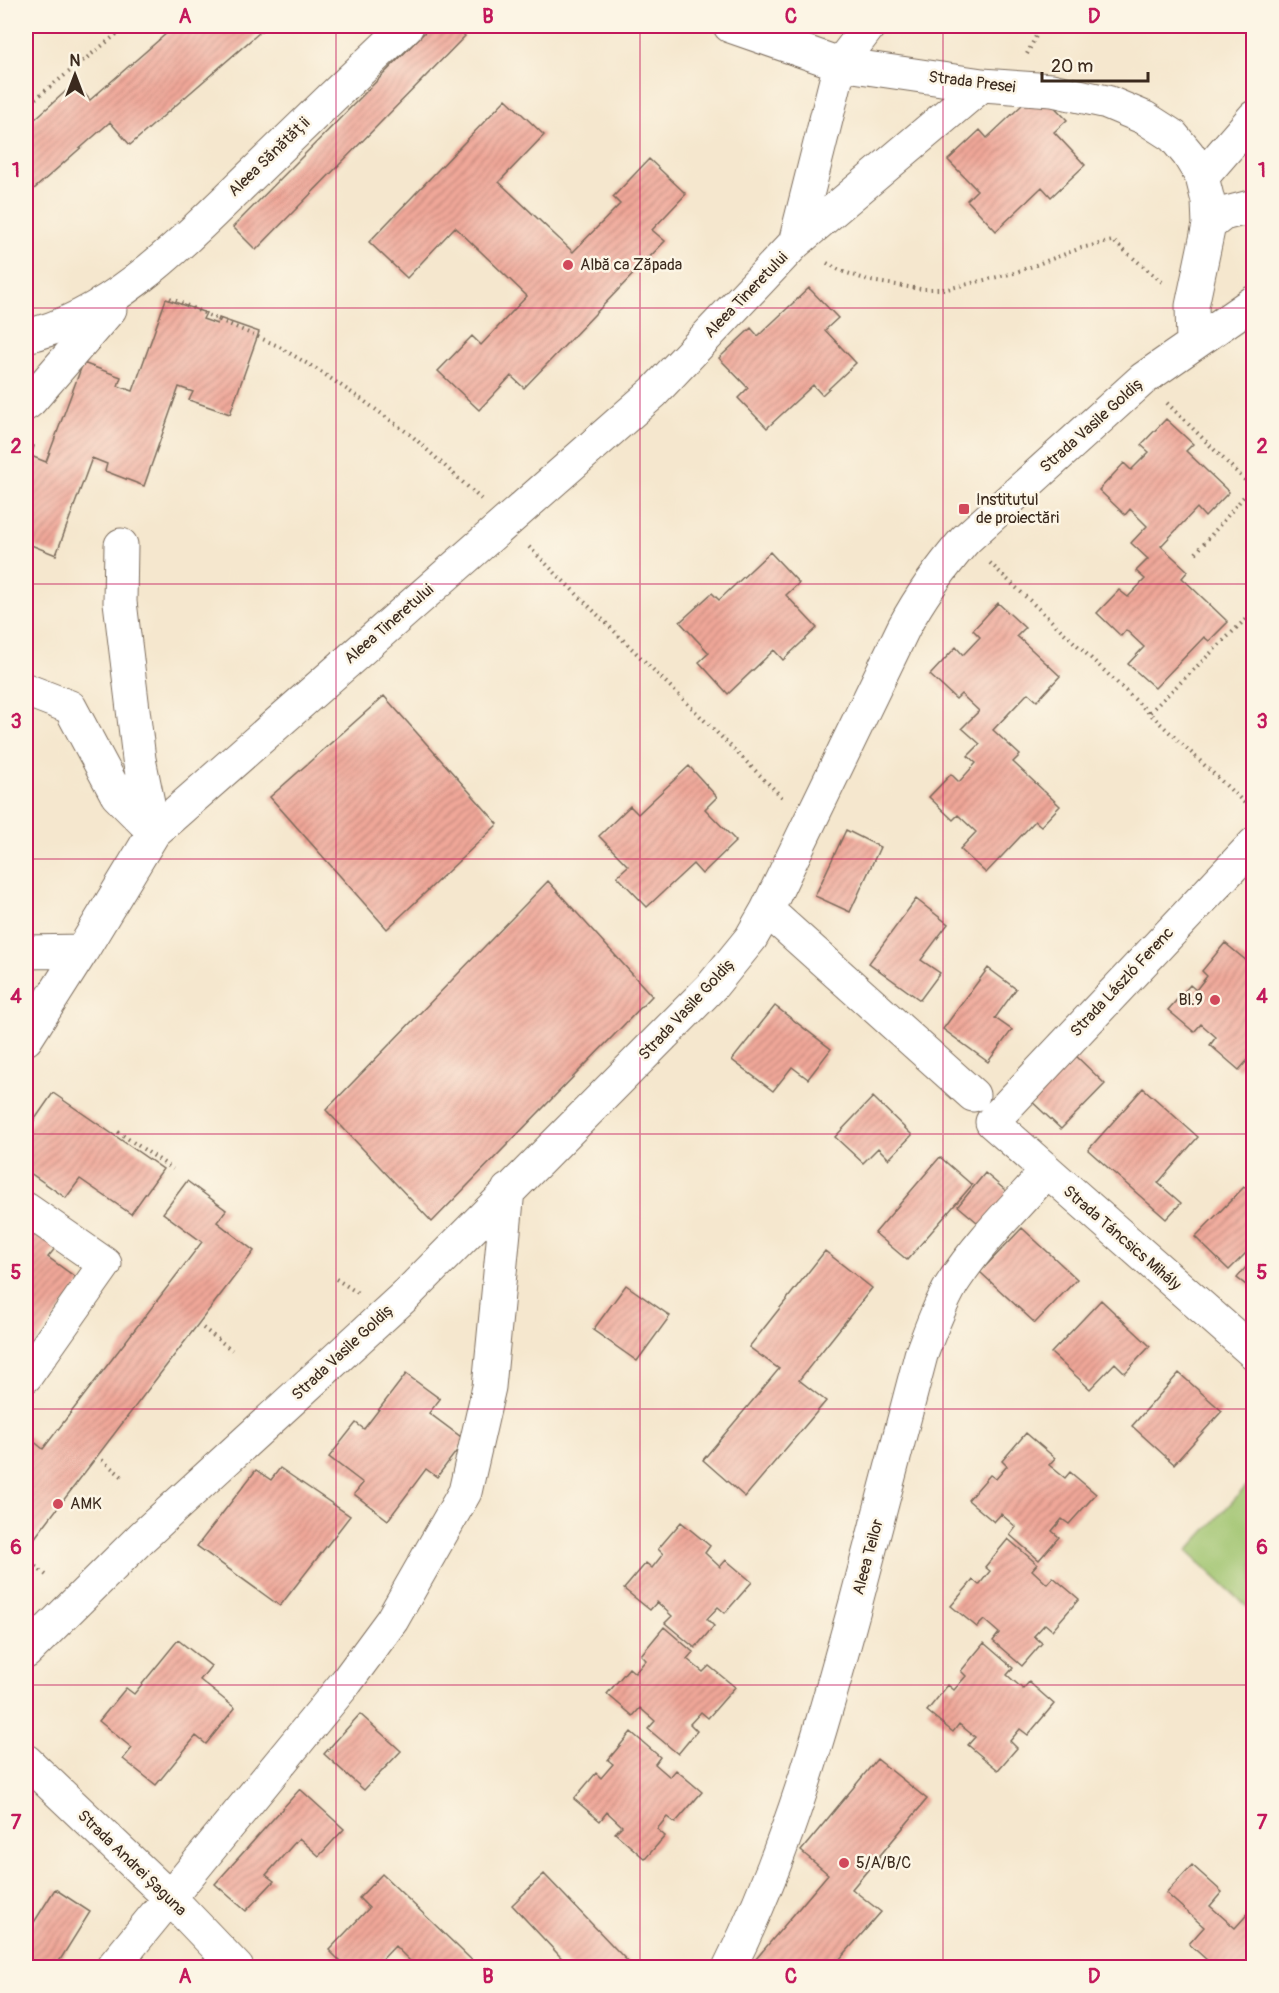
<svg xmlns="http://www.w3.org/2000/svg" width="1279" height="1993" font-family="Pangolin,sans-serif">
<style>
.park{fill:#9ec36d;stroke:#6c7646;stroke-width:1.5}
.building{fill:url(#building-hatch)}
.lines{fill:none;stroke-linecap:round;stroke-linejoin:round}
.minor-casing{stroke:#7c6c5c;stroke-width:35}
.path{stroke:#7c6c5c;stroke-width:4;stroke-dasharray:1.5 4.5;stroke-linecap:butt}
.minor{stroke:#fff;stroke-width:33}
.grid{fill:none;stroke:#c2185b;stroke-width:1.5;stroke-opacity:0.55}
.poi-dot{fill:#d1495b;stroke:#fcf5e5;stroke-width:2}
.labels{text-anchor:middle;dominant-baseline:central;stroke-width:5;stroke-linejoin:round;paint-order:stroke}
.street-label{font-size:16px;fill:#3b2a1e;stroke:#fcf5e5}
.poi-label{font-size:16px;fill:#3b2a1e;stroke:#fcf5e5;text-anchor:start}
.neatline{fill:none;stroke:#c2185b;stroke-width:2}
.grid-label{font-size:20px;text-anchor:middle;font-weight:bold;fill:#c2185b}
</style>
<defs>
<pattern id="building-hatch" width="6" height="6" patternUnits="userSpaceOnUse" patternTransform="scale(1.5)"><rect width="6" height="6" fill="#f0a799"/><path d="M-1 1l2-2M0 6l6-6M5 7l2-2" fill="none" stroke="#c4887c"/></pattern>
</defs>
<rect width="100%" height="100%" fill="#fcf5e5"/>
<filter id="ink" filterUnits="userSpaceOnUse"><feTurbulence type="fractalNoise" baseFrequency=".0167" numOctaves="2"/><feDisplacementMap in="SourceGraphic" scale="12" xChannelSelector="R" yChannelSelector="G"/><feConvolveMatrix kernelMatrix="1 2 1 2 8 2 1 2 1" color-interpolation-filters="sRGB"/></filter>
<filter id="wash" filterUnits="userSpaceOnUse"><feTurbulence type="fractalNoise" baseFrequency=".008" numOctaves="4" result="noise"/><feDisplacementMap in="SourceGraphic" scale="24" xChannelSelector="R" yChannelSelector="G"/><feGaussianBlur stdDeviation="1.35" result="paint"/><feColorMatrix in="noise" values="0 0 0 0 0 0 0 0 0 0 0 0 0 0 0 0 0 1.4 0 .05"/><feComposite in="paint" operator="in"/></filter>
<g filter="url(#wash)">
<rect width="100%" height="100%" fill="#f5e7ce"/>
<path class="park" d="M1253 1479V1612L1187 1551Z"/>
<g id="blocks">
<path class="building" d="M175 26H267L130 145 110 122 26 196V127L75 83 90 100Z
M431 26H454L465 36 256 250 233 227Z
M1038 90 1067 120 1054 132 1085 165 1051 197 1042 187 996 231 967 200 977 190 948 160 980 130 987 138Z
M506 99 544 135 499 182 573 252 620 204 613 197 649 159 686 194 652 230 665 241 524 388 511 376 479 410 438 371 472 336 481 345 527 296 455 227 407 278 369 242Z
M809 288 838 318 825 330 856 363 822 395 813 385 767 428 738 398 748 388 719 358 751 328 758 336Z
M166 299 206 313 203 319 217 324 219 318 259 332 230 414 189 400 193 392 179 387 144 486 105 471 107 464 92 458 56 555 26 543V443L34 446 31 456 46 462 83 363 121 377 118 386 133 391Z
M1166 419 1193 444 1186 451 1229 492 1205 517 1197 508 1161 546 1188 571 1182 578 1228 622 1209 641 1204 637 1155 688 1128 664 1144 647 1126 630 1121 636 1097 613 1119 590 1128 597 1145 579 1136 571 1148 559 1131 543 1147 526 1130 509 1125 515 1099 490 1124 463 1131 470 1149 452 1141 445Z
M770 552 799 583 786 595 817 628 783 660 774 650 728 694 699 662 709 653 680 622 712 593 719 600Z
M998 603 1025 628 1017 636 1060 676 1037 701 1028 693 993 730 1020 755 1013 762 1060 806 1041 826 1035 821 986 873 960 849 976 832 958 815 953 820 929 797 951 774 959 782 976 763 968 756 980 744 962 728 979 711 961 694 956 699 930 675 956 647 963 655 980 637 973 630Z
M384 696 498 824 387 929 270 797Z
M689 766 717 797 705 809 736 841 702 874 693 864 647 907 617 876 628 866 599 836 630 806 638 814Z
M846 830 880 847 850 912 815 896Z
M548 881 652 996 432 1222 326 1110Z
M916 899 948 924 921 960 940 973 920 1000 869 963Z
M1225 943 1254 967 1249 975 1254 979V1038L1252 1041 1254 1043V1053L1239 1070 1210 1045 1216 1037 1201 1024 1194 1032 1168 1010 1190 985 1196 990 1207 976 1202 971Z
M988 968 1016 989 995 1018 1012 1030 988 1062 943 1029Z
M775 1006 831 1049 808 1079 792 1067 773 1091 732 1060Z
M1071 1051 1105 1084 1061 1129 1027 1097Z
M1143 1088 1198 1137 1158 1183 1181 1203 1166 1219 1088 1150Z
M53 1093 163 1169 131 1214 80 1179 66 1198 26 1170V1132Z
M873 1097 912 1135 889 1159 878 1148 863 1163 835 1137Z
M940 1157 972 1185 907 1260 875 1233Z
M985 1173 1011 1195 984 1228 958 1206Z
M187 1181 226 1210 217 1222 254 1251 30 1544 26 1540V1435L43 1449 202 1242 163 1213Z
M1244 1187 1254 1196V1245L1229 1270 1195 1237Z
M48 1217 68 1232 48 1257 82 1282 26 1355V1239L29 1242Z
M1022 1228 1077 1279 1035 1323 980 1272Z
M825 1251 872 1288 799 1380 826 1401 745 1497 703 1460 779 1369 749 1347Z
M1254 1257V1291L1237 1278Z
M626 1285 670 1316 637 1361 593 1330Z
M1101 1300 1150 1346 1125 1373 1115 1363 1090 1389 1051 1353Z
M1179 1373 1222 1411 1174 1464 1132 1426Z
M406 1374 440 1399 429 1413 465 1440 437 1477 426 1469 388 1520 354 1494 363 1483 329 1457 356 1423 364 1429Z
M1026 1433 1055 1458 1049 1465 1065 1478 1070 1472 1096 1494 1069 1524 1062 1519 1052 1531 1059 1537 1039 1560 1010 1535 1016 1527 1001 1514 994 1522 968 1500 990 1475 996 1479 1007 1466 1002 1461Z
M280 1468 350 1516 280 1606 197 1546 256 1470 271 1480Z
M681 1522 710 1546 705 1553 720 1567 726 1560 752 1582 725 1613 718 1607 707 1619 714 1626 695 1648 665 1623 672 1616 657 1602 650 1610 624 1589 646 1563 652 1568 663 1554 658 1549Z
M1008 1539 1037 1564 1032 1570 1047 1584 1053 1577 1079 1599 1052 1630 1045 1624 1034 1636 1042 1643 1022 1666 993 1641 999 1633 984 1620 977 1627 951 1606 973 1580 979 1585 990 1571 985 1567Z
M664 1627 693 1652 687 1659 703 1672 709 1666 735 1687 708 1718 701 1712 690 1724 697 1731 678 1754 648 1729 655 1721 640 1708 633 1716 607 1694 629 1668 635 1673 646 1660 641 1655Z
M178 1640 211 1666 200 1680 235 1708 206 1744 196 1736 156 1785 123 1759 132 1748 99 1721 126 1688 134 1694Z
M984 1643 1013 1668 1007 1675 1023 1689 1029 1682 1054 1704 1028 1735 1020 1729 1010 1741 1017 1748 998 1770 968 1745 975 1737 959 1724 953 1732 927 1711 948 1685 954 1690 966 1676 961 1671Z
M360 1714 401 1751 364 1790 324 1754Z
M631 1732 660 1757 655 1764 670 1777 676 1770 702 1792 675 1823 667 1817 657 1829 665 1836 645 1859 615 1833 622 1826 607 1812 600 1821 574 1799 596 1773 601 1778 613 1764 608 1760Z
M877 1759 927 1799 852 1889 881 1912 832 1968H752L750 1966 828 1874 801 1851Z
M300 1789 344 1829 319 1856 299 1838 266 1875 274 1881 246 1911 215 1884Z
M1192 1865 1222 1892 1210 1906 1235 1928 1254 1907V1968H1216L1189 1944 1204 1927 1166 1893Z
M382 1874 480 1968H417L395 1946 374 1968H347L329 1950 369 1908 359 1898Z
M544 1874 634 1968H571L512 1905Z
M55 1889 90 1912 55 1968H26V1935Z"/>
</g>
</g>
<g filter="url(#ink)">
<use href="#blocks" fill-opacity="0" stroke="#7c6c5c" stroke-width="1.5"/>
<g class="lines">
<g class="minor-casing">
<path id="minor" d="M730 26 840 64 982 85 1052 90 1107 102 1145 118 1173 136 1188 154 1202 177 1208 201 1209 225 1192 306 1193 343
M1202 177 1254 117
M1209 225 1223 214 1254 206
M795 243 840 64 869 26
M26 336C115 317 195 229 259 168 308 120 357 73 407 26
M26 404 31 400 110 309
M121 545 120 602 139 759 154 832
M26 690 70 707 117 795 154 832
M1254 844 992 1122 1254 1353
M767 910 973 1095
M26 952 82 951
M26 1039 82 951 154 832 654 392 795 243 982 85
M26 1209 105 1264 26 1376
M26 1652 142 1537 407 1294 712 986 751 938 767 910 904 627C921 595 941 568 965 540L1143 379 1254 302
M26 1761 170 1898 237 1968
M112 1968 347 1681 392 1620 465 1492 489 1387 508 1190
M729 1968C788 1850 822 1728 856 1602 877 1520 899 1438 921 1355 930 1331 939 1306 952 1284 978 1243 1015 1207 1047 1171"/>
</g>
<path class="path" d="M1027 54 1041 26
M26 106 127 26
M827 263 841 271 871 281 921 289H947L1014 273 1081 248 1113 241 1162 282
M170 298 276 345 318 370 364 401 412 436 481 499
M1167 403 1254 489
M529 547 784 799
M1196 553 1252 487
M990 563 1251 809
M1150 712 1254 611
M118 1132 173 1169
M336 1279 358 1293
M203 1328 232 1350
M102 1460 124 1478
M26 1559 46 1575"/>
<use href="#minor" class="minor"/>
</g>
</g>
<path class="grid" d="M336 26V1968M640 26V1968M943 26V1968M26 308H1254M26 584H1254M26 859H1254M26 1134H1254M26 1409H1254M26 1685H1254"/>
<g class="poi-dot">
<circle cx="568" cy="265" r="6"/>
<rect x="958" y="503" width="12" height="12" rx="3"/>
<circle cx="1215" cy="1000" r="6"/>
<circle cx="58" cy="1504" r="6"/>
<circle cx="844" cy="1863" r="6"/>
</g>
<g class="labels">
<g class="street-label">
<text transform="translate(972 82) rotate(7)">Strada Presei</text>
<text transform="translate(269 157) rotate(-44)">Aleea Sănătății</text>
<text transform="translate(746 295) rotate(-46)">Aleea Tineretului</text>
<text transform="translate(1092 425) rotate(-42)">Strada Vasile Goldiș</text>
<text transform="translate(389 624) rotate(-41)">Aleea Tineretului</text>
<text transform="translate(1122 982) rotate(-47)">Strada László Ferenc</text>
<text transform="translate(687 1009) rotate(-47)">Strada Vasile Goldiș</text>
<text transform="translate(1122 1238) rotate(41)">Strada Táncsics Mihály</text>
<text transform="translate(343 1352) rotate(-43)">Strada Vasile Goldiș</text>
<text transform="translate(868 1557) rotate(-75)">Aleea Teilor</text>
<text transform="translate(132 1863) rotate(44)">Strada Andrei Șaguna</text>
</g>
<g class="poi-label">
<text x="580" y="265">Albă ca Zăpada</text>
<text x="976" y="500">Institutul<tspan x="976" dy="18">de proiectări</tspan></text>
<text x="1203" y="1000" text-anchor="end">Bl.9</text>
<text x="70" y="1504">AMK</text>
<text x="856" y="1863">5/A/B/C</text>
</g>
</g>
<rect width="1279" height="1993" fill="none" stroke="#fcf5e5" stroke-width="66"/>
<g transform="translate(75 75)" stroke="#fcf5e5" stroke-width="4.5" paint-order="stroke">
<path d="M0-4.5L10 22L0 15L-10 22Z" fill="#3b2a1e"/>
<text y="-9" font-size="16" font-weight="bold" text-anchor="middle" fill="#3b2a1e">N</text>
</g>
<path d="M1042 72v9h106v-9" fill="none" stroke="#3b2a1e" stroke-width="3"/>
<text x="1051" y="72" font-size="18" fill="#3b2a1e" stroke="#fcf5e5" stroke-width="4.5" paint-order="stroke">20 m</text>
<rect x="33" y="33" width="1213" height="1927" class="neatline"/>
<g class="grid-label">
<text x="185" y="23">A</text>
<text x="488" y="23">B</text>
<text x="791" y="23">C</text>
<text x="1094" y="23">D</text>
<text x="16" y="177">1</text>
<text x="1262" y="177">1</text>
<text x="16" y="453">2</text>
<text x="1262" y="453">2</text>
<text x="16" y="728">3</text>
<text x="1262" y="728">3</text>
<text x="16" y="1003">4</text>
<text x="1262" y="1003">4</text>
<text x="16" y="1279">5</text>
<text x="1262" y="1279">5</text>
<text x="16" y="1554">6</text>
<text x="1262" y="1554">6</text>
<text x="16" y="1829">7</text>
<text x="1262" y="1829">7</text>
<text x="185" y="1983">A</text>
<text x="488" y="1983">B</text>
<text x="791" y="1983">C</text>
<text x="1094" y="1983">D</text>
</g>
</svg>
